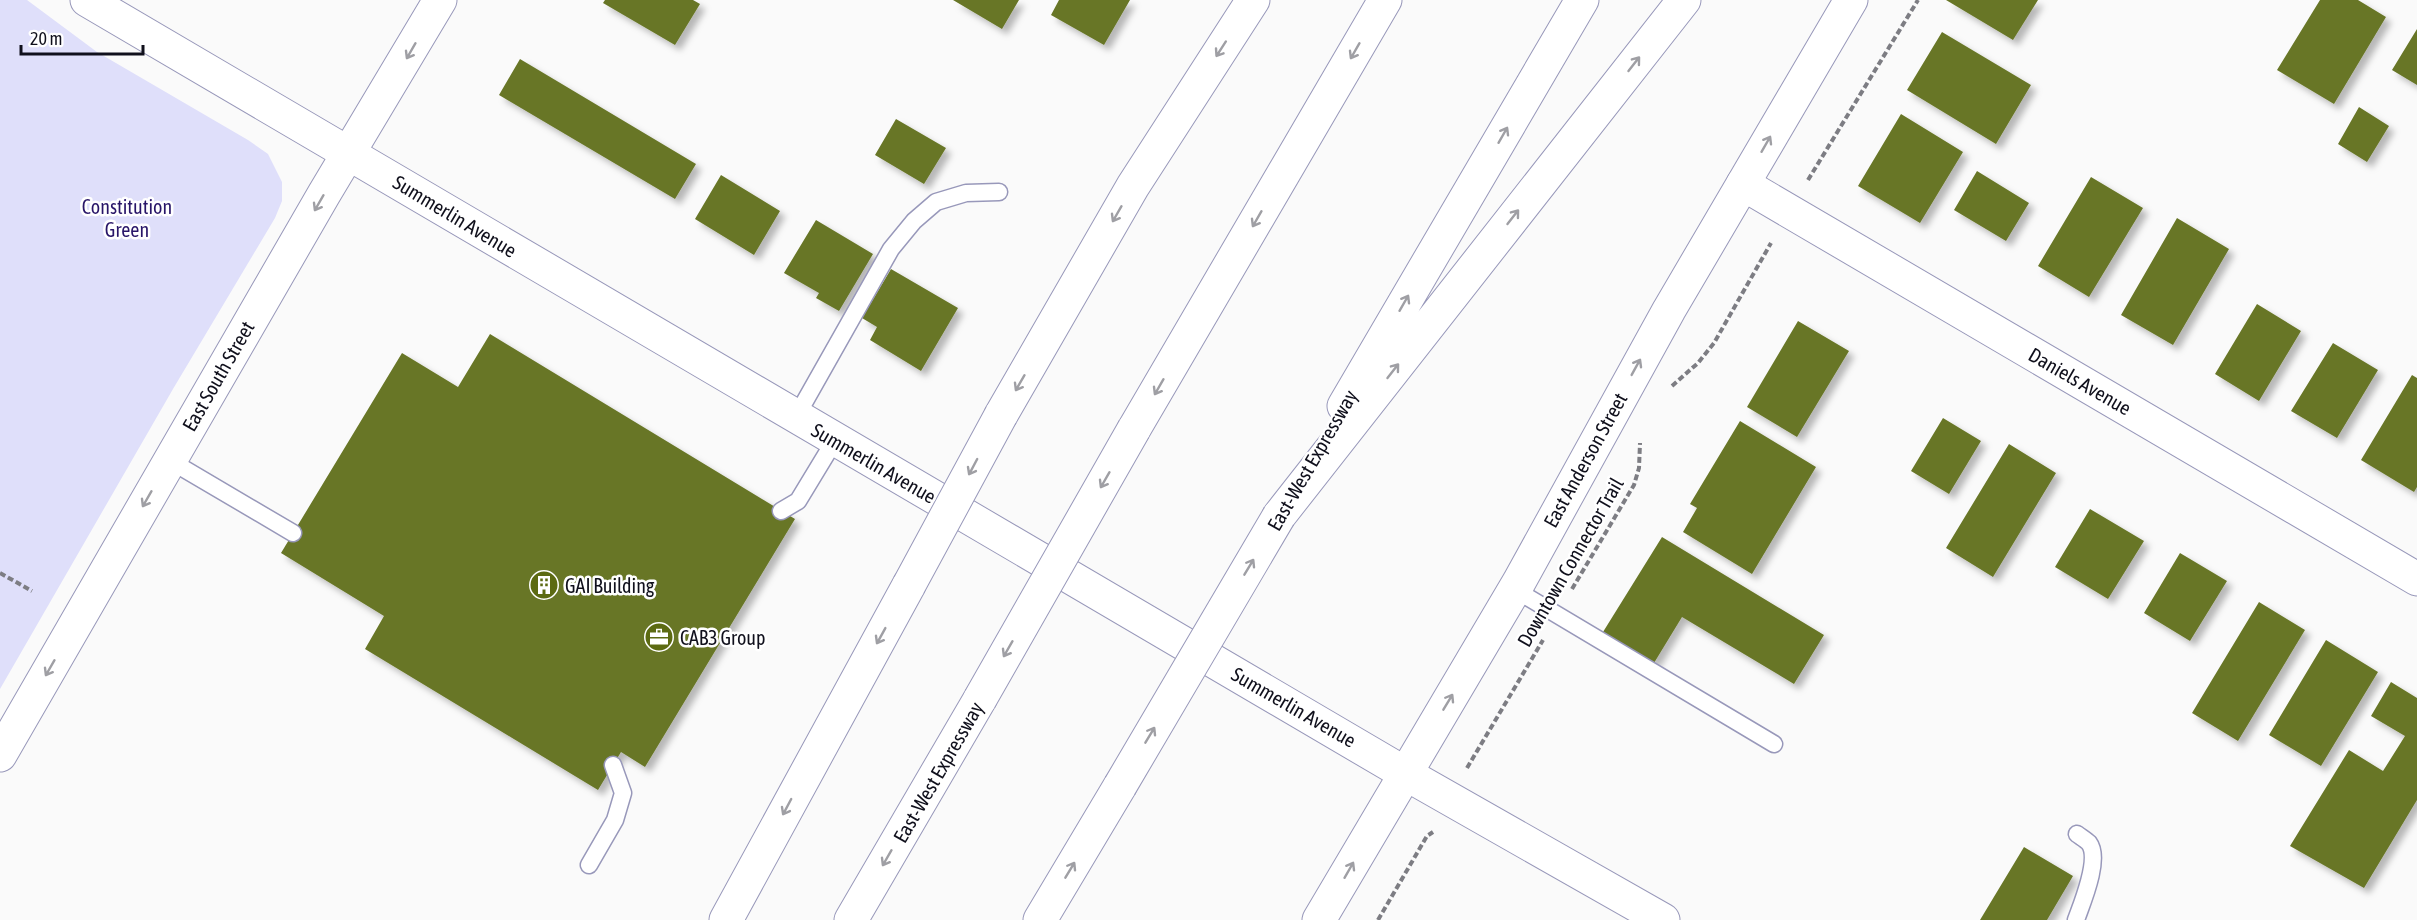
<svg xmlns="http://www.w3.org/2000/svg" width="2417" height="920" font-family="'Asap Condensed',sans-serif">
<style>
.green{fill:#dfdffa}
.building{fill:#687628;filter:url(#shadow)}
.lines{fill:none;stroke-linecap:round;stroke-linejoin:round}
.service-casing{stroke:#9898ba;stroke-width:19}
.minor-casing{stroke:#9898ba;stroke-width:35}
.tertiary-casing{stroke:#9898ba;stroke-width:35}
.secondary-casing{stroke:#9898ba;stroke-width:35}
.motorway-casing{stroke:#9898ba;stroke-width:35}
.path{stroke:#7d7d83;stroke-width:4;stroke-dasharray:6 3;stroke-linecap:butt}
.service{stroke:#fff;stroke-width:16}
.minor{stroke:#fff;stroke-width:33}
.tertiary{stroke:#fff;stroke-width:33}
.secondary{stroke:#fff;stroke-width:33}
.motorway{stroke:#fff;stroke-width:33}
.motorway-bridge-casing{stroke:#9898ba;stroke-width:35;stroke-linecap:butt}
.motorway-bridge{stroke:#fff;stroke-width:33}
.oneway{stroke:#9f9fa4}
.labels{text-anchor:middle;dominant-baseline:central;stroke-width:5;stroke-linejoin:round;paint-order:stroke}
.park-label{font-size:20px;fill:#281568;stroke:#fff}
.street-label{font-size:20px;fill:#10101c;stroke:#fff}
.poi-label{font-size:20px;fill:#10101c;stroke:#fff;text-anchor:start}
</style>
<defs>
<filter id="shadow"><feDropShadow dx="5.5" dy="5.5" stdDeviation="3" flood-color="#0004"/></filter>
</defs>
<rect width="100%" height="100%" fill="#fafafa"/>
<path class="green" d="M0 0H27L97 52 248 140 268 154 282 182V201L275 218 173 389 0 689Z"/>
<path class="building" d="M605 0H693L700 4 675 45 603 3Z
M953 0H1019L1002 29Z
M1059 0H1130L1104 45 1051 15Z
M1946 0H2038L2013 40Z
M2320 0H2358L2386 17 2334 104 2277 70Z
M2417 29V85L2392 70Z
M1942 32 2031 85 1996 144 1907 90Z
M520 59 696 164 675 199 499 95Z
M2359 107 2389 126 2367 162 2338 144Z
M1901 114 1963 152 1920 223 1858 186Z
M896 119 946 148 924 184 875 155Z
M1977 171 2029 203 2006 241 1954 210Z
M721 175 780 211 754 255 695 219Z
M2091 177 2143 208 2089 297 2038 266Z
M2177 218 2229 249 2173 345 2121 315Z
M816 220 873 254 839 311 816 298 819 293 784 273Z
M891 269 958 308 921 371 870 340 877 327 862 318Z
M2257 304 2301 331 2259 401 2215 374Z
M1798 321 1849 351 1797 437 1747 407Z
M490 334 795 519 645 767 621 752 598 790 365 649 384 616 281 553 402 353 458 387Z
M2333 343 2378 370 2337 438 2291 411Z
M2412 375 2417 378V487L2414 492 2361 460Z
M1943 418 1981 441 1949 494 1911 471Z
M1740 421 1816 467 1752 574 1683 532 1697 508 1690 504Z
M2009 444 2056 473 1993 577 1946 548Z
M2090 509 2144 541 2108 599 2055 567Z
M1662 537 1824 635 1794 684 1682 617 1654 663 1603 632Z
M2180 553 2227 581 2190 641 2144 613Z
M2259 602 2305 630 2238 741 2192 713Z
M2326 640 2378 672 2321 766 2269 735Z
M2391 682 2417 698V800L2364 888 2290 846 2349 750 2383 771 2405 736 2371 716Z
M2024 847 2073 876 2047 920H1980Z"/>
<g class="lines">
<g class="service-casing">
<path id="service" d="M796 417 891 249 914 221 936 202 966 193 999 192
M169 460 293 533
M781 511 798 501 835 440
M1514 589 1774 744
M589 865 615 820 623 793 613 765
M2076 920C2082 903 2101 859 2089 843 2086 840 2081 837 2077 834"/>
</g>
<g class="minor-casing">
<path id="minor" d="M1743 184 2417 579"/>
</g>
<g class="tertiary-casing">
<path id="tertiary" d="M87 0 1406 774 1663 920"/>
</g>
<g class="secondary-casing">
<path id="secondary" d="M0 755 324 194 440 0
M1319 920 1519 582 1669 310 1851 0"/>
</g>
<g class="motorway-casing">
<path id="motorway" d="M1344 406 1582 0
M1001 415 1133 186 1253 0
M1134 429 1385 0
M1279 516 1684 0
M726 920 909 585
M851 920 980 699
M1040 920 1120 786"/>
</g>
<path class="path" d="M1808 180 1918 0
M1672 386 1698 363 1714 343 1771 243
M0 573 32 591
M1572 589 1634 485 1639 468 1640 443
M1467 768 1543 640
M1378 920 1427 836 1433 832"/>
<use href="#service" class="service"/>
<use href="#minor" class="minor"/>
<use href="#tertiary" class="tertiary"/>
<use href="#secondary" class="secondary"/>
<use href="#motorway" class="motorway"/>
<g class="motorway-bridge-casing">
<path id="motorway-bridge" d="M909 585 1001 415
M980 699 1134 429
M1120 786 1279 516"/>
</g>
<use href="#motorway-bridge" class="motorway-bridge"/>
</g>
<defs><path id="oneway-shaft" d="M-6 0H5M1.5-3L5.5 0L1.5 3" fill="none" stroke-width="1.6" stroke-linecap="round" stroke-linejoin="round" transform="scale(1.5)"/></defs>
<g class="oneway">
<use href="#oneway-shaft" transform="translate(1221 49) rotate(123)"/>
<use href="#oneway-shaft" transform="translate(411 51) rotate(120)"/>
<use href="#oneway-shaft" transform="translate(1355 51) rotate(120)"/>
<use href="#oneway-shaft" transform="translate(1634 64) rotate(-52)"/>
<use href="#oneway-shaft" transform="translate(1503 135) rotate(-60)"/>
<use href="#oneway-shaft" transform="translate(1766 144) rotate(-60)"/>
<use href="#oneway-shaft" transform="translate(319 203) rotate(120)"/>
<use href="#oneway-shaft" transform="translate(1117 214) rotate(120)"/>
<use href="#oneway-shaft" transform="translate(1513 217) rotate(-52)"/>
<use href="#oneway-shaft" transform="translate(1257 219) rotate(120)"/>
<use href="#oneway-shaft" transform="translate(1404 303) rotate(-60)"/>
<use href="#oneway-shaft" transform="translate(1636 367) rotate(-61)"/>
<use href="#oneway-shaft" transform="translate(1393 371) rotate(-52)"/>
<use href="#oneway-shaft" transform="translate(1020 383) rotate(120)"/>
<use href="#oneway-shaft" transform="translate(1159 387) rotate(120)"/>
<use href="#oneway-shaft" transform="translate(973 467) rotate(118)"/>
<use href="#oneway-shaft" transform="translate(1105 480) rotate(120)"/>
<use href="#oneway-shaft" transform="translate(147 499) rotate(120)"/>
<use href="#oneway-shaft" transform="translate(1249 567) rotate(-59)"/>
<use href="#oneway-shaft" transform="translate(881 636) rotate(119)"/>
<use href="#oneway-shaft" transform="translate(1008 649) rotate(120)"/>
<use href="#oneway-shaft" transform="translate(50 668) rotate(120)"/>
<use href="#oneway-shaft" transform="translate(1448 702) rotate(-59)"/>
<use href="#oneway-shaft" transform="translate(1150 735) rotate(-59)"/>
<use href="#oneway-shaft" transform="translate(787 807) rotate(118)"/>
<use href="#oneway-shaft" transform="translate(887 858) rotate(120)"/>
<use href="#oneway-shaft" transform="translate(1070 870) rotate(-59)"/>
<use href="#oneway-shaft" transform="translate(1349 870) rotate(-60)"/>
</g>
<defs>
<g id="building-disc" transform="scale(1.5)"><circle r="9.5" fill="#5c6a12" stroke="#fff"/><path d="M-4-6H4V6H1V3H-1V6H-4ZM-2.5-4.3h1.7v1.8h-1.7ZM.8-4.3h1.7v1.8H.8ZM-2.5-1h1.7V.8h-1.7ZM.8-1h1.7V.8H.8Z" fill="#fff"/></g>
<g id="office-disc" transform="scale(1.5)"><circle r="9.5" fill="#5c6a12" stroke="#fff"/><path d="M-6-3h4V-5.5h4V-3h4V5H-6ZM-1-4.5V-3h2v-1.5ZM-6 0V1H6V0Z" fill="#fff"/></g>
</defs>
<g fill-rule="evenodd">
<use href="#building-disc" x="544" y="585"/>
<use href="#office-disc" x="659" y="637"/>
</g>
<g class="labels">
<g class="park-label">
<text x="127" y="206">Constitution<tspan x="127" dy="23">Green</tspan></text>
</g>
<g class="street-label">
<text transform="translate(455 216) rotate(31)">Summerlin Avenue</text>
<text transform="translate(218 376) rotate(-60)">East South Street</text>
<text transform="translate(2080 381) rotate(30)">Daniels Avenue</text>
<text transform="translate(1312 460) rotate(-60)">East-West Expressway</text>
<text transform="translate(1585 460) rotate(-61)">East Anderson Street</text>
<text transform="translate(874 463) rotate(30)">Summerlin Avenue</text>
<text transform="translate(1570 562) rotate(-60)">Downtown Connector Trail</text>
<text transform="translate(1294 707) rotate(30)">Summerlin Avenue</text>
<text transform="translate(938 772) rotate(-60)">East-West Expressway</text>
</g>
<g class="poi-label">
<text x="565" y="585">GAI Building</text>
<text x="680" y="637">CAB3 Group</text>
</g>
</g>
<path d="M21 45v9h122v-9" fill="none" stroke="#10101c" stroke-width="3"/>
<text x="30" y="45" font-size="18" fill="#10101c" stroke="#ffffff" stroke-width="4.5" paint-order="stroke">20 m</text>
</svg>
